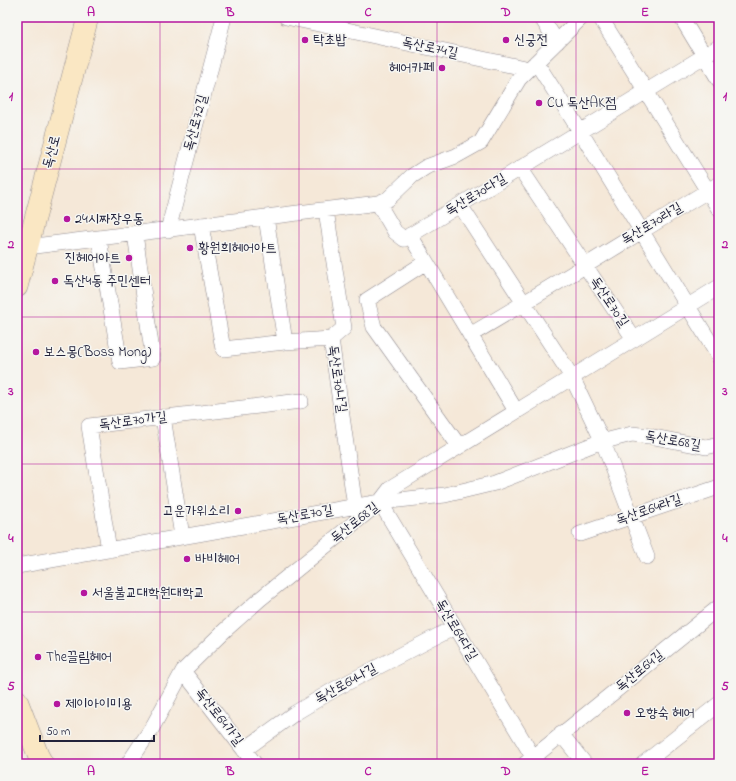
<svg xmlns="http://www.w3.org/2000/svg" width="736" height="781" font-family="'Indie Flower','Poor Story',sans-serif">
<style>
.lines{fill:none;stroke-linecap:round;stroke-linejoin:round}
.minor-casing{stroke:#8c858a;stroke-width:16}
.secondary-casing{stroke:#8c858a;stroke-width:22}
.minor{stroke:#fff;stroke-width:15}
.secondary{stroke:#fae7c3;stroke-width:21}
.grid{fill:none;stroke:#b5179e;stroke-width:1;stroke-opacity:0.55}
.poi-dot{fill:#b5179e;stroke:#f6f6f2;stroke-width:1.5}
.labels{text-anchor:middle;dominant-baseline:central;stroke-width:3;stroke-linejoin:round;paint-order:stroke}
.poi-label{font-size:14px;fill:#22223b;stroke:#f6f6f2;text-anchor:start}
.street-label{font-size:14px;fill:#22223b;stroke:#f6f6f2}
.neatline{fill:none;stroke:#b5179e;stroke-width:1.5}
.grid-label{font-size:13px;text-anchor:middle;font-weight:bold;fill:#b5179e}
</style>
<rect width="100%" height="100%" fill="#f6f6f2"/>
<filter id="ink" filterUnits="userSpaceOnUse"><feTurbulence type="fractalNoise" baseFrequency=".025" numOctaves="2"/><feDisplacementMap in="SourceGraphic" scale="8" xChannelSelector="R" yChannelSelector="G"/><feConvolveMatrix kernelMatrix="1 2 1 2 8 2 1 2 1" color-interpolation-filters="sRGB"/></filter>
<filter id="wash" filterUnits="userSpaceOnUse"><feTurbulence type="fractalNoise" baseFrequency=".012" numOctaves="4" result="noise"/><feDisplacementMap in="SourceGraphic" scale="16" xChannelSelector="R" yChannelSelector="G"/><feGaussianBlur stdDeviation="0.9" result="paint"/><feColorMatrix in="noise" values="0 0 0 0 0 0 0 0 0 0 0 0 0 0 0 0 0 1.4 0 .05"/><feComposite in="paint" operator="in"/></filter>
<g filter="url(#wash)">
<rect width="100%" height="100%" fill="#f5e8d8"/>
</g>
<g filter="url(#ink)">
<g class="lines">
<g class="minor-casing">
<path id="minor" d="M286 17 529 69
M541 17 557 42
M600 17 719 209
M681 17 719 80
M536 62 580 131 719 357
M520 168 634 339
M378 203 395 232 404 239 719 47
M460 205 572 377 603 442 647 557
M326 210 344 328 331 339 355 507
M266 217 285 342 331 339
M201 225 223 349 285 342
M168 230 224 17
M410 235 516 411
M99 239 120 362 153 358 135 234
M17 246 27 247 378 203 388 199 412 176 426 167 456 156 481 142 519 79 582 17
M426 262 367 300 374 327 459 446
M470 335C554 286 636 234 719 184
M163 417 182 536
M380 502 533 757
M580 534 719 487
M109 550 89 426 301 401
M17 566 380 502 390 489 719 287
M183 671 255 764
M561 734 585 764
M244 750 295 713 335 689 455 627
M128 764 152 728 183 671 224 631 260 599 380 502 445 495 495 483 597 443 632 434 649 436 706 447 719 444
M525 764 719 607
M643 764 719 704"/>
</g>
<g class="secondary-casing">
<path id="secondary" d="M17 287 88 17
M17 700 38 755 43 764"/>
</g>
<use href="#minor" class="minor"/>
<use href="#secondary" class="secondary"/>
</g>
</g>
<path class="grid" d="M160 17V764M299 17V764M437 17V764M576 17V764M17 169H719M17 317H719M17 464H719M17 612H719"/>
<g class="poi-dot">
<circle cx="305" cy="40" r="4"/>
<circle cx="506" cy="40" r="4"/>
<circle cx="442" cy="68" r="4"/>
<circle cx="539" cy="103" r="4"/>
<circle cx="67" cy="219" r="4"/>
<circle cx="190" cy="248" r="4"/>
<circle cx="129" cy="258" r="4"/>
<circle cx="55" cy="281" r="4"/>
<circle cx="36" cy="352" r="4"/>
<circle cx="238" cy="511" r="4"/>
<circle cx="187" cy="559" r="4"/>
<circle cx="84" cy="593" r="4"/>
<circle cx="38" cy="657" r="4"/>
<circle cx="57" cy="704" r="4"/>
<circle cx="627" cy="713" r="4"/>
</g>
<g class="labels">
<g class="poi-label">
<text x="313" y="40">탁초밥</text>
<text x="514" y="40">신궁전</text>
<text x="434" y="68" text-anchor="end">헤어카페</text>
<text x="547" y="103">CU 독산AK점</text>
<text x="75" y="219">24시짜장우동</text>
<text x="198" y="248">황원희헤어아트</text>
<text x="121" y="258" text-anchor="end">진헤어아트</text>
<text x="63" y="281">독산4동 주민센터</text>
<text x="44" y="352">보스몽(Boss Mong)</text>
<text x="230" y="511" text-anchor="end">고운가위소리</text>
<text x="195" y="559">바비헤어</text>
<text x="92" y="593">서울불교대학원대학교</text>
<text x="46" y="657">The끌림헤어</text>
<text x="65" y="704">제이아이미용</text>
<text x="635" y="713">오향숙 헤어</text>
</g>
<g class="street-label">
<text transform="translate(430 48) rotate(12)">독산로74길</text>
<text transform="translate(196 123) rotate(-75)">독산로72길</text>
<text transform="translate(52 152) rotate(-75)">독산로</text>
<text transform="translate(476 195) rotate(-31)">독산로70다길</text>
<text transform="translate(652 224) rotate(-31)">독산로70라길</text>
<text transform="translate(609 302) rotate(56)">독산로70길</text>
<text transform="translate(337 379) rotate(82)">독산로70나길</text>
<text transform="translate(133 421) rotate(-7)">독산로70가길</text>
<text transform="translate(673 441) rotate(10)">독산로68길</text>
<text transform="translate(649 510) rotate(-19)">독산로64라길</text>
<text transform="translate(305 515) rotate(-10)">독산로70길</text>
<text transform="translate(355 523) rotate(-38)">독산로68길</text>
<text transform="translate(456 630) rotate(59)">독산로64다길</text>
<text transform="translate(640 671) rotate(-39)">독산로64길</text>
<text transform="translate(346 684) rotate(-29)">독산로64나길</text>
<text transform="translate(219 717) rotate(52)">독산로64가길</text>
</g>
</g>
<rect width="736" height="781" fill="none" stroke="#f6f6f2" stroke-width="44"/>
<path d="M40 735v6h114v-6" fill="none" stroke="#22223b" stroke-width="2"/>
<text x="46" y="735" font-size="12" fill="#22223b" stroke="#f6f6f2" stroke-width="3" paint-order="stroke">50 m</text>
<rect x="22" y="22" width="692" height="737" class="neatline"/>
<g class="grid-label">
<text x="91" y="16">A</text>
<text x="230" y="16">B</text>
<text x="368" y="16">C</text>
<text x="506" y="16">D</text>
<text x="645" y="16">E</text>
<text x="11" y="100">1</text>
<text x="725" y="100">1</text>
<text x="11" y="248">2</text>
<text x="725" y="248">2</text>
<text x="11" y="395">3</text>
<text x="725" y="395">3</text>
<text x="11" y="542">4</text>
<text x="725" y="542">4</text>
<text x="11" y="690">5</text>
<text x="725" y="690">5</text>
<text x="91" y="775">A</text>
<text x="230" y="775">B</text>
<text x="368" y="775">C</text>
<text x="506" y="775">D</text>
<text x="645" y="775">E</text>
</g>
</svg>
